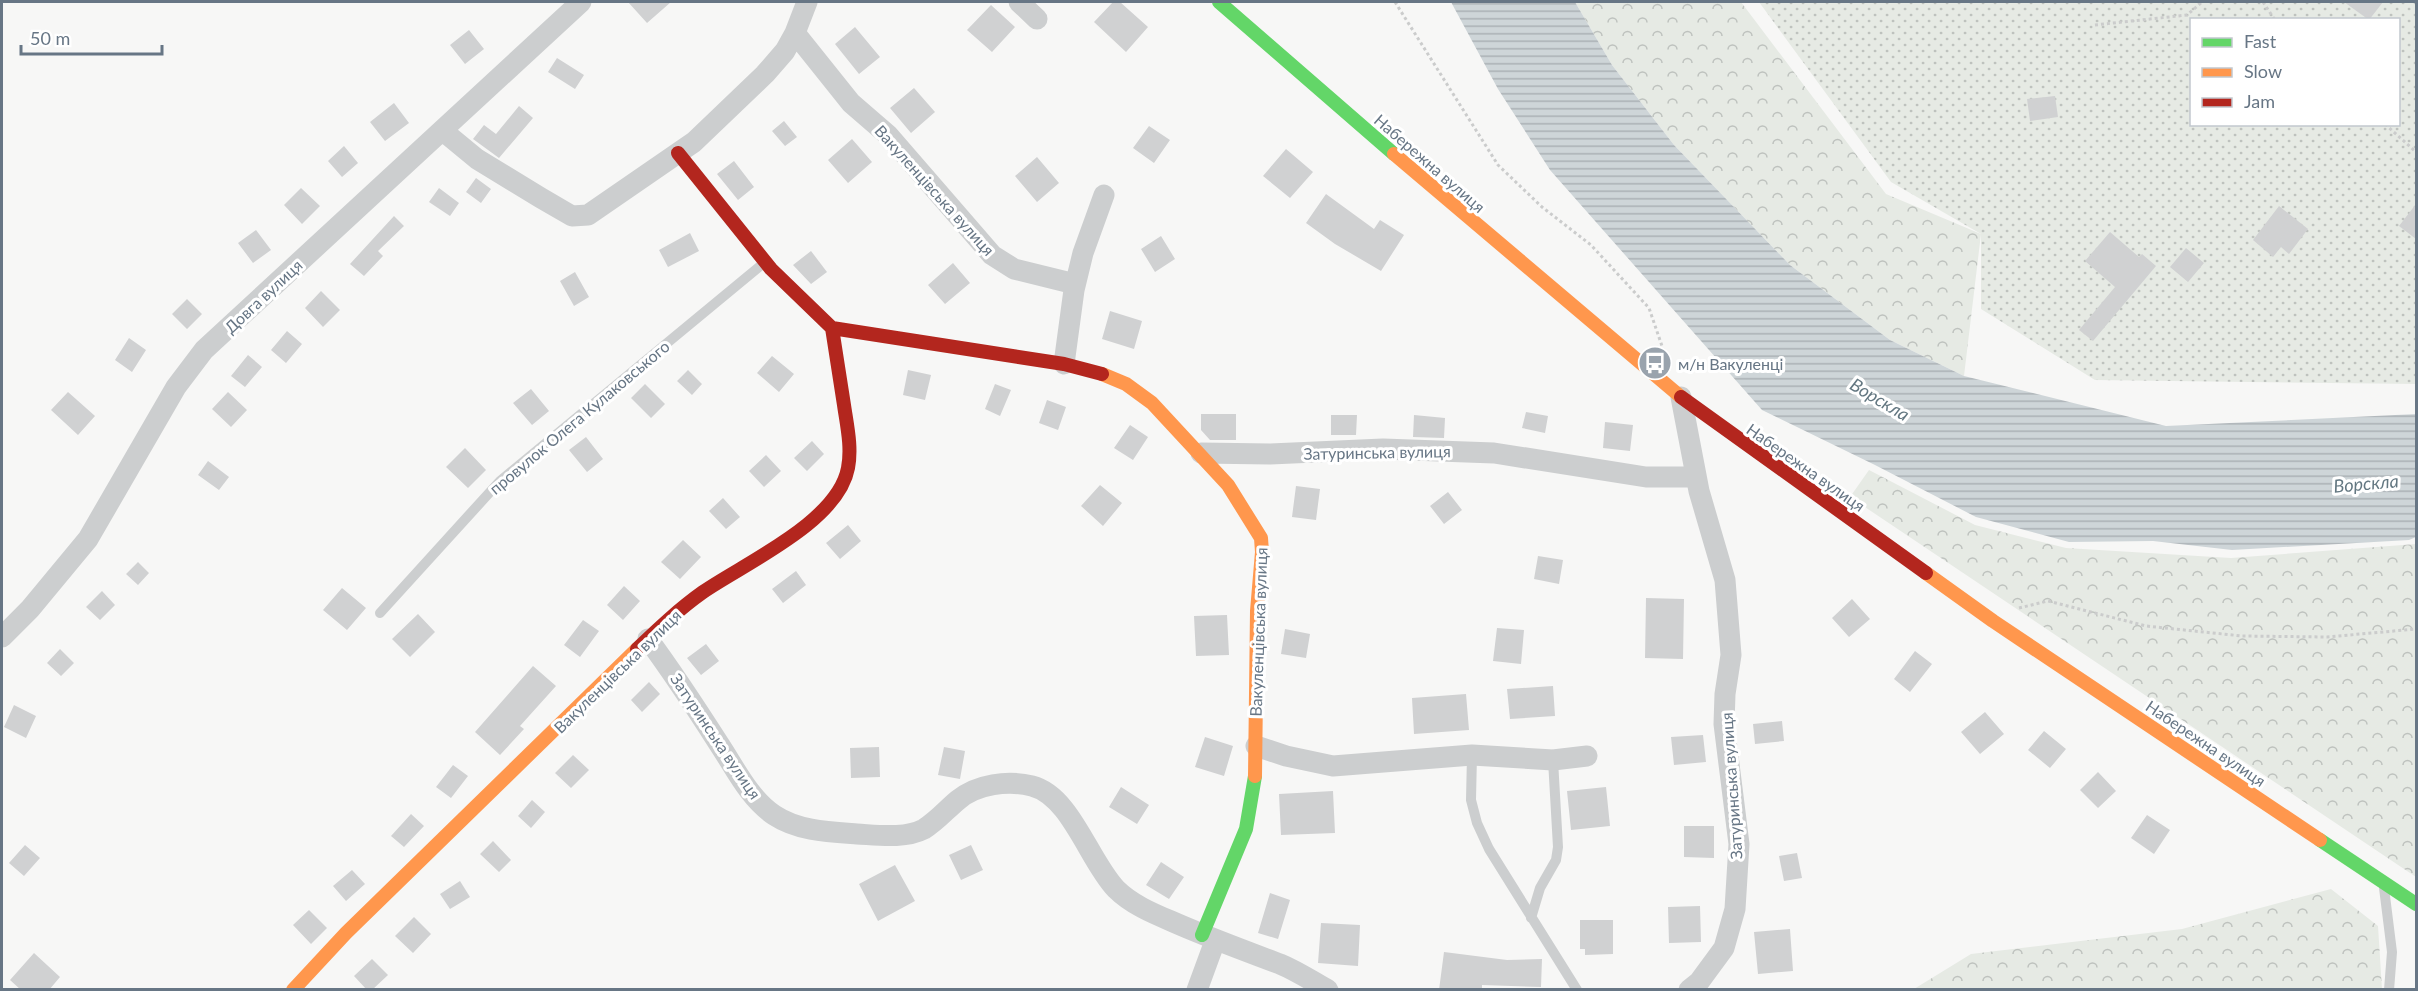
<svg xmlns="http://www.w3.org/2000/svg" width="2418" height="991" font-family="Lato,sans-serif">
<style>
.forest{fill:url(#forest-crowns)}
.garden{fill:url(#garden-dots);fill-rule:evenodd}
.water{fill:url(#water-rules)}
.building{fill:#d0d1d2}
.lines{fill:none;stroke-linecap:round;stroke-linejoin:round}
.path{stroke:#cbcccc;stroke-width:3;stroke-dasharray:3 3;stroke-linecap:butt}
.lane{stroke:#cccecf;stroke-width:10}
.street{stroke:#cccecf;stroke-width:21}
.fast{stroke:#63d668;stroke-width:14}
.slow{stroke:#ff974d;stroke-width:14}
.jam{stroke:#b3261e;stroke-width:14}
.labels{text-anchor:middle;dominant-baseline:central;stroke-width:6;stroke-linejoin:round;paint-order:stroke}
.street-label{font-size:16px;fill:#677685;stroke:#fff}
.poi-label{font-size:16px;fill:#677685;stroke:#fff;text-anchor:start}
.water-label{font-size:18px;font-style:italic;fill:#637781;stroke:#fff}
</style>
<defs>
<pattern id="forest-crowns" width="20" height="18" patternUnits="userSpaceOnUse" patternTransform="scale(1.5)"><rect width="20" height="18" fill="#e6eae4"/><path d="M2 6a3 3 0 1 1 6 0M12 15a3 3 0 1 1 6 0" fill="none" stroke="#bec2be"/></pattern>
<pattern id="garden-dots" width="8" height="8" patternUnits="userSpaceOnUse" patternTransform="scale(1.5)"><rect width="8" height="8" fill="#e6eae4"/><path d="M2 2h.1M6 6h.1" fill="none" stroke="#bec2be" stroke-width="1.8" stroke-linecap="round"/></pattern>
<pattern id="water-rules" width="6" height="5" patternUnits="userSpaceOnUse" patternTransform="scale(1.5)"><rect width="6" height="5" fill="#ced5d8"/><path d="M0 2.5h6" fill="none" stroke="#abb1b5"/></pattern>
</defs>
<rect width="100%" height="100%" fill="#f7f7f6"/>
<path class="forest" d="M1575 2H1741L1886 194 1981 234 1964 376 1890 340 1790 265 1674 145 1612 65Z
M1869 470 1975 525 2066 548 2231 558 2416 544V877L1850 497Z
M2331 889 2378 926 2382 989H1914L1971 954 2182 929Z"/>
<path class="garden" d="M1759 2H2416V384L2095 380 1981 309V234L1891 182ZM2192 20H2398V124H2192Z"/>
<path class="water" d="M1451 2H1575L1612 65 1674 145 1790 265 1890 340 1964 376 2166 426 2416 414V537L2409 540 2232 550 2153 541 2069 542 1976 517 1875 465 1762 410 1550 170 1498 89Z"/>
<path class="building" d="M628 2H671L647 23Z
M1113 2H1120L1148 27 1126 52 1094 22Z
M2344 2H2383L2369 20Z
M991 5 1015 27 992 52 967 30Z
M855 27 880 57 859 74 835 44Z
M469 30 484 49 465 64 450 45Z
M557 58 584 75 575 89 548 72Z
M914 88 935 112 911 133 890 108Z
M2055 96 2058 117 2030 121 2027 99Z
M394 103 409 123 385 141 370 122Z
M519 106 533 118 499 158 473 139 484 125 496 134Z
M784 121 797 137 785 146 772 131Z
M1149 126 1170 140 1154 163 1133 148Z
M852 139 872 162 848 183 828 160Z
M344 146 358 163 342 177 328 161Z
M1286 149 1313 172 1290 198 1263 176Z
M1037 157 1059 183 1037 202 1015 176Z
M734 161 754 187 738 200 717 174Z
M476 178 491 189 481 203 466 192Z
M301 188 320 206 302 224 284 205Z
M439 188 459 203 450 216 429 202Z
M1326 194 1374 229 1380 220 1404 235 1381 271 1335 244 1306 223Z
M2416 204V239L2399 226Z
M2279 206 2308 229 2289 254 2281 247 2273 257 2253 240Z
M394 216 404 226 378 251 383 256 364 276 350 264Z
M256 230 271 250 253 263 238 243Z
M2110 232 2139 257 2142 254 2156 266 2093 341 2079 330 2115 287 2085 261Z
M690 233 699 251 668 267 659 250Z
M1161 236 1175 259 1155 272 1141 249Z
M2186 248 2204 263 2188 282 2170 267Z
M811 251 827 272 811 284 793 265Z
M953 263 970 283 945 304 928 285Z
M575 272 589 297 574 306 560 281Z
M321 291 340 310 323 327 305 308Z
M187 299 202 314 187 329 172 314Z
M1110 311 1142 321 1134 349 1102 339Z
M287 331 302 344 286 363 271 350Z
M129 338 146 350 132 372 115 360Z
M248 355 262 367 245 387 231 376Z
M772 356 794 374 779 392 757 373Z
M688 370 702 384 692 395 677 381Z
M908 370 931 375 925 400 903 395Z
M645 384 665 404 651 418 631 398Z
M995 384 1011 390 1000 416 985 409Z
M531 389 549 411 532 425 513 403Z
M68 392 95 416 78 435 51 410Z
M228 392 247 410 231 427 212 409Z
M1047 400 1066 407 1058 430 1039 423Z
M1526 412 1548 416 1545 433 1522 428Z
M1201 414H1236V440H1210L1201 430Z
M1331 415H1357L1356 435H1331Z
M1414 415 1445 418 1444 438 1413 437Z
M1605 422 1633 425 1630 451 1603 448Z
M1130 425 1148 437 1133 460 1114 448Z
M586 437 603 459 587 472 569 450Z
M812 441 824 454 807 471 794 458Z
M465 448 486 470 468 488 446 467Z
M766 455 781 471 764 487 749 471Z
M208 461 229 477 219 490 198 475Z
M1100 485 1122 503 1103 526 1081 506Z
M1296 486 1320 489 1316 520 1292 517Z
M1448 492 1462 510 1444 524 1430 506Z
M723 498 740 517 726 529 709 511Z
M848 525 861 541 840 559 826 543Z
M683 540 701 557 680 579 661 562Z
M1538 556 1563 560 1559 584 1534 579Z
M138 562 149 573 138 585 126 574Z
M796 571 806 585 783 603 772 589Z
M624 586 640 601 623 620 607 605Z
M342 588 366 608 347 630 323 610Z
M102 591 115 605 100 620 86 607Z
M1646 598 1684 599 1683 659 1645 658Z
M1852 599 1870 619 1849 637 1832 618Z
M418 614 435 632 410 657 392 639Z
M1227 615 1229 655 1196 656 1194 616Z
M583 620 599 631 580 657 564 645Z
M1497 628 1524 630 1521 664 1493 661Z
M1285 629 1310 634 1306 658 1281 654Z
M706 644 719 661 701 675 687 658Z
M60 649 74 663 61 676 47 663Z
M1915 651 1932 664 1910 692 1894 679Z
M533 666 556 686 520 726 524 729 500 755 475 732Z
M649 682 660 694 642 712 631 700Z
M1553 686 1555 716 1510 719 1507 689Z
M1466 694 1469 730 1414 734 1412 698Z
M14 705 36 716 26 738 4 727Z
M1985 712 2004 734 1980 754 1961 732Z
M1782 721 1784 741 1755 744 1753 724Z
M2044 731 2066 749 2050 768 2028 750Z
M1703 735 1706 762 1674 765 1671 737Z
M1205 737 1233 746 1224 776 1195 767Z
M879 747 880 777 851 778 850 748Z
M944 747 965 751 960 779 938 775Z
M573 755 589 770 571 788 555 773Z
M453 765 468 776 451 798 436 787Z
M2098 772 2116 791 2098 808 2080 790Z
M1121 787 1149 805 1137 824 1109 807Z
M1606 787 1610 826 1571 830 1567 791Z
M1333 791 1335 833 1281 835 1279 794Z
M532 800 545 812 531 828 518 816Z
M411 814 424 826 404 847 391 836Z
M2147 815 2170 830 2154 854 2131 838Z
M1684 826H1714V858L1684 857Z
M493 841 511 860 499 872 480 854Z
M25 845 40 858 24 876 9 863Z
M971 845 983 870 961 880 949 855Z
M1797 853 1802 878 1784 881 1779 856Z
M1161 862 1184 877 1169 899 1146 885Z
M895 865 915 901 878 921 859 884Z
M352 870 365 884 346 901 333 886Z
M460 881 470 897 450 909 440 894Z
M1270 893 1290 900 1278 939 1258 933Z
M1700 906 1701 942 1669 943 1668 907Z
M309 910 327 928 311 944 293 925Z
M414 917 431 934 413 953 395 936Z
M1580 920H1613V954L1585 955V949H1580Z
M1321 923 1360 925 1358 966 1318 963Z
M1790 929 1793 971 1758 974 1754 932Z
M1444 952 1507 960 1542 959 1541 987 1482 985V990H1439Z
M34 953 60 977 49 990H21L10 980Z
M372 959 388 975 372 990H367L354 976Z"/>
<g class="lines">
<path class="path" d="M1395 2 1498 165 1542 207 1591 245 1649 308 1663 349
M2263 2 2275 20
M2095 25 2187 15 2202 2
M2385 124 2416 152
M2019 608 2048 601 2146 626 2242 636 2327 637 2416 629"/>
<path class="lane" d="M380 613 500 481 765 262
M1472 755 1471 800 1477 823 1489 849 1577 990
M2384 888 2392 952 2389 990
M1531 918 1540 888 1556 860 1558 847 1553 760"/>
<path class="street" d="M1019 2 1037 19
M795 33 851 103 888 135 992 255 1014 269 1075 284
M443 131 477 159 541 198 572 216 588 215 694 142 765 74 785 51 795 33 807 2
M1064 364 1074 290 1083 253 1104 195
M1681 397 1699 491 1725 580 1731 655 1725 694 1724 724 1739 844 1735 909 1724 948 1699 982 1689 990
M1201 453 1270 454 1383 449 1494 453 1646 477H1696
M2 637 30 609 88 539 176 387 204 350 581 2
M648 639C673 673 696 708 719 744 735 768 749 798 774 815 798 831 829 832 857 834 877 835 905 839 924 829 937 821 947 809 958 800 977 784 1008 780 1032 786 1071 796 1089 861 1116 889 1131 904 1152 913 1171 921 1207 937 1243 950 1280 964 1297 971 1312 981 1328 990
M1256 746 1286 756 1333 766 1472 755 1553 760 1587 756
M1197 990 1215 941"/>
<path class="fast" d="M1219 2 1394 154
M2320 840 2416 904
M1202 935 1246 829 1255 776"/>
<path class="slow" d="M1394 154 1681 397
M1102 374 1126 384 1152 403 1228 485 1261 538 1262 552 1257 611 1255 776
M1926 573 1993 621 2320 840
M293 990 346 933 637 649"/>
<path class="jam" d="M678 153 771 269 832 328 1064 364 1102 374
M1681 397 1926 573
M637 649C658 629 679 609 703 592 745 563 838 522 848 468 852 447 847 426 844 405 840 379 836 354 832 328"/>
</g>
<defs>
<g id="bus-disc" transform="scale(1.725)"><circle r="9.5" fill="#99a3ad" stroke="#fff"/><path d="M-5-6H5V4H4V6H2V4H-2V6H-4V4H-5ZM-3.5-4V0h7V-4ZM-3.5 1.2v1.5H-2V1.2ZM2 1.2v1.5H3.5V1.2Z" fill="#fff"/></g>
</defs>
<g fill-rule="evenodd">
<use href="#bus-disc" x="1655" y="363"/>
</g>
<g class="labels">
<g class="street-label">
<text transform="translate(1430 163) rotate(41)">Набережна вулиця</text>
<text transform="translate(935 190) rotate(48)">Вакуленцівська вулиця</text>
<text transform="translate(263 296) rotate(-43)">Довга вулиця</text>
<text transform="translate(579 417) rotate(-40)">провулок Олега Кулаковського</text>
<text transform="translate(1377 452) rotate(-1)">Затуринська вулиця</text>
<text transform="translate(1806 467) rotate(35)">Набережна вулиця</text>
<text transform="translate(1258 632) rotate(-88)">Вакуленцівська вулиця</text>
<text transform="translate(617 671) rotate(-44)">Вакуленцівська вулиця</text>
<text transform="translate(716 736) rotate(56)">Затуринська вулиця</text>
<text transform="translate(2206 743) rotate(34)">Набережна вулиця</text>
<text transform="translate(1731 786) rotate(-94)">Затуринська вулиця</text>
</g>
<g class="poi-label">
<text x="1678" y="363">м/н Вакуленці</text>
</g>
<g class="water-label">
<text transform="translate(1880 399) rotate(31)">Ворскла</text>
<text transform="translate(2366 483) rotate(-5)">Ворскла</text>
</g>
</g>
<rect width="2418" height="991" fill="none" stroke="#677685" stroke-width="6"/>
<rect x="2190" y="18" width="210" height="108" fill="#ffffff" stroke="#c2c8ce" stroke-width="1.5"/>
<rect x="2202" y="38" width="30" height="9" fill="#63d668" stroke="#c2c8ce" stroke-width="1.5"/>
<text x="2244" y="48" font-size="18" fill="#677685">Fast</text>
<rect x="2202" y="68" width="30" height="9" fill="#ff974d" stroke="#c2c8ce" stroke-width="1.5"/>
<text x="2244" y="78" font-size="18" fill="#677685">Slow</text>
<rect x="2202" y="98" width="30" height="9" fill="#b3261e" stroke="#c2c8ce" stroke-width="1.5"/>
<text x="2244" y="108" font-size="18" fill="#677685">Jam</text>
<path d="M21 45v9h141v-9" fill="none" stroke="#677685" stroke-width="3"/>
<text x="30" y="45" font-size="18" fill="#677685" stroke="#ffffff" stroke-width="4.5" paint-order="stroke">50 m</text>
</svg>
